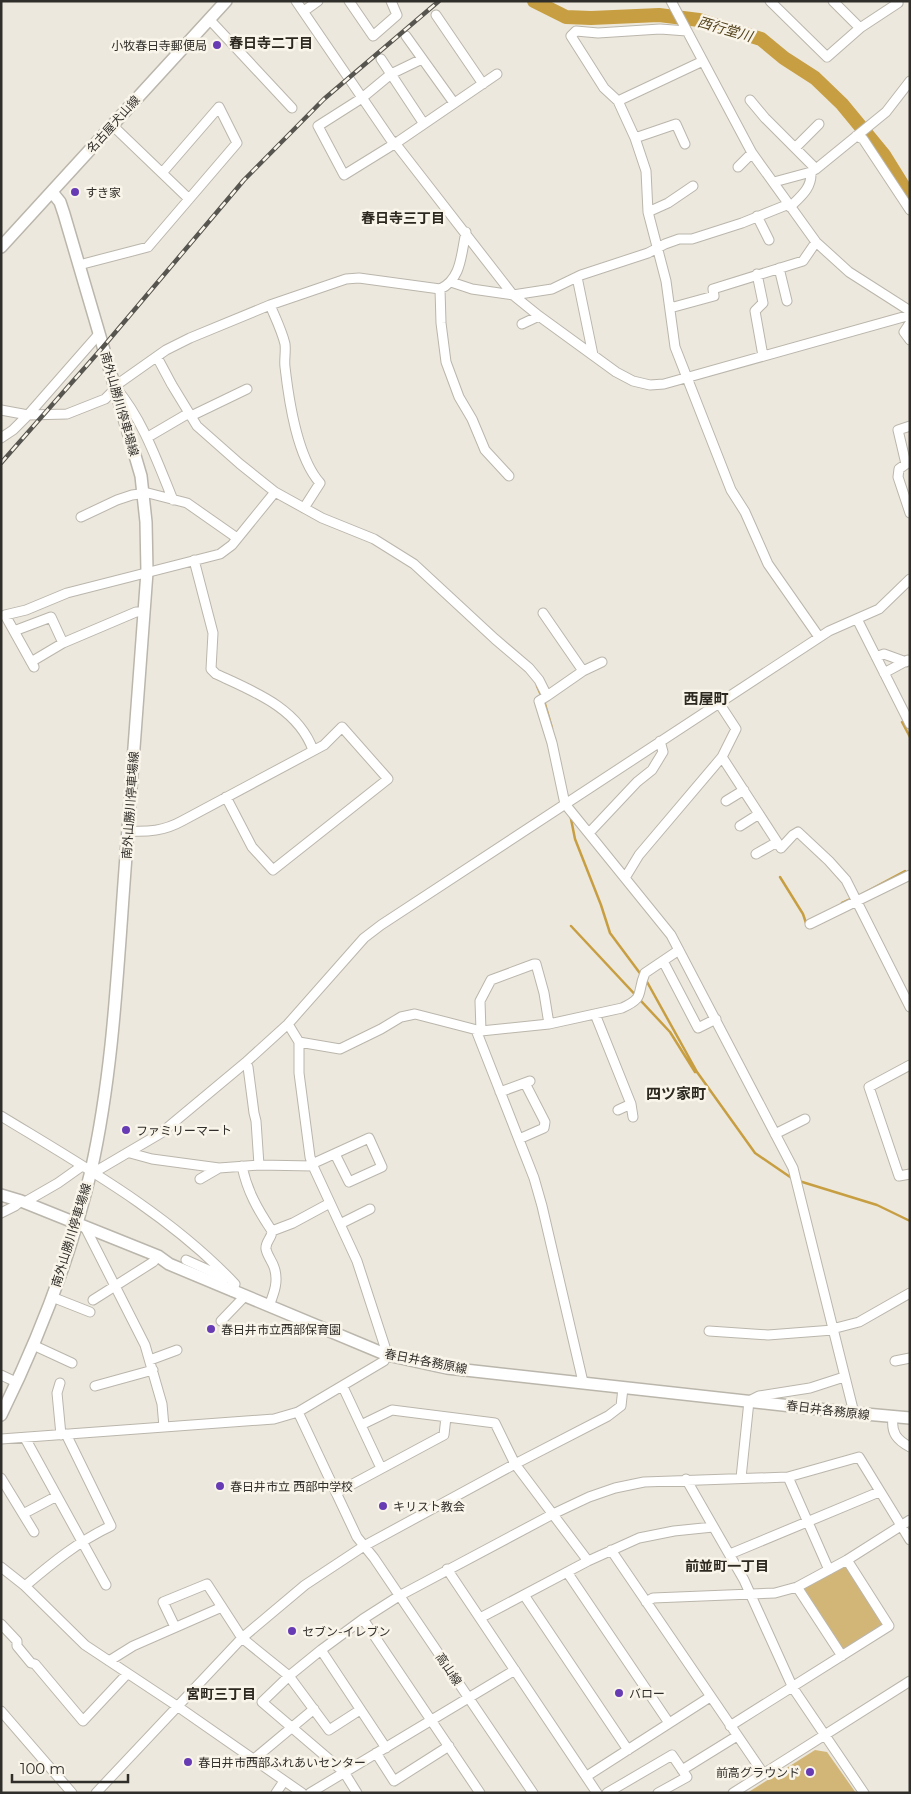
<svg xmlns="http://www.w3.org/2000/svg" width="911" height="1794" font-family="Montserrat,'Noto Sans JP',sans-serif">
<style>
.green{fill:#d2b677}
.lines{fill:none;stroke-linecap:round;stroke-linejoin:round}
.stream{stroke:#c79f42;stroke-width:2.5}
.river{stroke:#c79f42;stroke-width:14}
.minor-casing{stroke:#bbb6ac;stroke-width:11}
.major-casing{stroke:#bbb6ac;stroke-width:14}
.minor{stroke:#fff;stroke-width:9}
.major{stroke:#fff;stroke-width:11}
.rail-casing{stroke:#57554f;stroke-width:4.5}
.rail{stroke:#faf5ea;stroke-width:2.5;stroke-dasharray:8;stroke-linecap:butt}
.poi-dot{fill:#673bb3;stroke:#faf5ea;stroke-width:2}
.labels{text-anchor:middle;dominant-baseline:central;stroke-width:5;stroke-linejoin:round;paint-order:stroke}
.poi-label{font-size:12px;fill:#302e2a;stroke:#faf5ea;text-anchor:start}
.street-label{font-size:12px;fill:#302e2a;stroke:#faf5ea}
.water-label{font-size:14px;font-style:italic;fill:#54431c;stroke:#faf5ea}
.neighbourhood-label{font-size:14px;font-weight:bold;fill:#2d2921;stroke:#faf5ea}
.quarter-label{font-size:15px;font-weight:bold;fill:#2d2921;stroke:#faf5ea}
</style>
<rect width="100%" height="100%" fill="#ede8dd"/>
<path class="green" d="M843 1566 847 1567 883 1624 882 1626 844 1650H841L804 1591V1588Z
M815 1750 827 1752 856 1793H747Z"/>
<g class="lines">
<path class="stream" d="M537 686 545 704 552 728
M902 722 910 737
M570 814 575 839 601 905 610 933 642 976
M780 877 803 914 806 923 809 922
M862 894 905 871
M842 903 853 898
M571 926 670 1032 695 1072H697
M646 980 697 1072 755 1153 793 1179
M799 1181 877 1205 910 1221"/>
<path class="river" d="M534 1 566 17 591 18 659 15 699 20 761 39 784 58 815 78 842 104 884 155 910 197"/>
<g class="minor-casing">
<path id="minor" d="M296 1 391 140 395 143 513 295 539 316 616 372 633 381 650 385 664 384 910 315
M349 1 373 36 397 15 391 1
M671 1 752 153 816 242 849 272 910 311
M770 1 827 57 860 28 898 3 897 1
M833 1 860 28
M304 11 318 1
M436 15 483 84
M209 19 292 108
M687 31 660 29 598 33 576 31 571 36 604 88 618 101 635 138 646 171 648 212 666 281 675 347 731 490 745 512 768 564 819 637
M406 36 454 103
M381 59 424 124
M422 59 391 74 362 98 318 126 344 175 399 141 497 74
M750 100 765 118 816 169
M618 101 703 61
M112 125 188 198
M856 136 863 139 910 210
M635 138 676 124 685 144
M795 148 819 124
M738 167 752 153
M774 182 811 172 816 169 886 112 910 81
M790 207C801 196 812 188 811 172
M648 212 668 203 693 186
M757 216 769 240
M79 265 148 247 237 143 219 107 162 173
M779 268 787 301
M757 274 763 303 755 311 763 356
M577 277 593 355
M451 282 472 289 513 295 552 289 581 275 648 253 665 244 679 239H692L742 223 789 204
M440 289 441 323 446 362 459 397 472 419 485 450 509 476
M270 305C275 317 282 331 285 344 286 352 284 360 285 367 289 402 297 457 320 483L304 508
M670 308 714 296 713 289 803 261 816 242
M910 323 904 332 910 340
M522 324 539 316
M157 357 172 385 197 426 240 464 275 492 304 508 322 518 374 539 414 564 495 639 529 668 539 680 547 696 539 701 552 743 565 804 671 935 793 1168 854 1413
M115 386 166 350 190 338 270 305 346 279 359 278 440 289C462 279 461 253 466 232
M1 410 28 415 67 414 105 399 116 388C143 420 157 461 173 500
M191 416 247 389
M910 426 898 430 906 464 899 469 898 477 910 513
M148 437 189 413
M1 438 13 430 28 415 99 334
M81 517 117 500 132 495 148 493 187 503 237 538
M194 560 213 633 211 669 216 674C253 691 298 708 313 750
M543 613 583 671
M857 619 910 724
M14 631 51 617 63 643
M876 657 884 654 906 662
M31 662 63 643 136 612H144
M34 667 5 615 26 610 67 593 220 554 232 545 275 492
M884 673 908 660
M547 696 583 671 602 662
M722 757 781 848 793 835 798 832 829 861 846 880 910 1007
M726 801 744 790
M740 826 759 814
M128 831C148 832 164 831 182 821L324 745 342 727 388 779 273 870 252 847 226 797
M589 833 637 782 652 770 663 752 660 741
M756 854 777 842
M625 878 639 855 722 757 736 729 719 703
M810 924 910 875
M663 961 698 1028 716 1019
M595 1014 631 1104 633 1117
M476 1030 534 1178 542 1206 583 1382
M481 1031 480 1001 491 980 534 964H536L544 993 549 1024
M299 1042 340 1049 381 1029 401 1017 415 1014 481 1031 549 1024 622 1008C646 997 636 994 645 973L679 950
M245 1063 248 1067 254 1113 256 1121 259 1165
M910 1065 869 1087 899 1176 910 1174
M500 1092 530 1081
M618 1110 631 1104
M1 1116C83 1166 169 1214 235 1284L232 1291
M775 1134 805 1119
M519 1139 544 1128 545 1122 527 1087
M130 1153 152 1159 219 1168
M312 1164 369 1138 382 1167 349 1182 335 1154
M242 1166C247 1191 258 1210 272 1231
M93 1173 161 1133 245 1063 288 1024 364 938 381 925 829 631 879 609 910 579
M200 1179 219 1168 259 1165 313 1166
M25 1202 58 1183 82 1166
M1 1213 15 1206 21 1201
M340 1224 370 1209
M85 1227 145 1345 162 1404 164 1427
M186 1260 226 1278
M52 1297 90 1312
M93 1300 153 1262 158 1256
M269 1306C274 1293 279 1281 274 1267 272 1261 267 1255 266 1249 265 1242 272 1238 272 1231L293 1223 330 1203
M221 1321 245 1296
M832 1329 859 1322 910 1293
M709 1331 768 1335 833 1330
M33 1345 72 1363
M150 1360 177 1350
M895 1361 910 1358
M1 1375 16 1382
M60 1383 57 1393 61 1435
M95 1386 153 1370
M343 1387 381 1468
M298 1412 357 1537 374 1558 533 1793
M893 1418C891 1433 897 1440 910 1447
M361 1425 392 1410 495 1423 515 1464 588 1561
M25 1438 106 1585
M1 1439 274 1419 298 1412 384 1361 387 1355 385 1347 357 1261 313 1166 310 1157 299 1073V1042L288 1024
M788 1477 829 1570
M1 1478 34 1532
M741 1478 749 1401 759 1396 810 1388 844 1377
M686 1479 744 1580 793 1688 864 1793
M336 1493 444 1435 446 1417
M23 1514 57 1496
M611 1550 763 1773
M730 1554 879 1492
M1 1567 25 1586 85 1645 177 1706 302 1793
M447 1569 597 1793
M567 1572 669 1723
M25 1586C52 1563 79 1541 111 1526L66 1434
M797 1587 842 1656
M524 1595 628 1750
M646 1602 653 1598 775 1593 797 1587 847 1560 910 1520
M480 1618 588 1561 639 1538 674 1531 713 1527
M363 1619 480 1793
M1 1624 17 1641V1646L31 1663 35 1664 83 1721 127 1674
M175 1627 163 1602 207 1584 242 1638 289 1676 329 1730 360 1710
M321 1650 386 1748
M109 1661 133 1646 222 1607
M1 1711 72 1793
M730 1726 889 1626 847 1560
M376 1753 394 1781 449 1746
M254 1759 314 1709
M682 1770 737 1736
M587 1776 710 1697
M96 1793 242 1638 305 1585 364 1546 515 1464 608 1416 621 1406 623 1388
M276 1793 284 1781
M310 1793 515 1670
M357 1793 344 1772 262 1702 289 1676 321 1650 363 1619 399 1596 553 1514 589 1497 615 1488 644 1482 788 1477 859 1457 910 1540
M607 1793 672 1755 687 1777 658 1793
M733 1793 910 1681"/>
</g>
<g class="major-casing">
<path id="major" d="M1 247 226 1
M1 1195 21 1201 158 1256 169 1264 387 1355 447 1368 854 1413 910 1418
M1 1415C39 1338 71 1255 91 1171 112 1077 117 980 124 883 131 780 139 676 147 572L146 522 141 476 64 214 60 202 52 192"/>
</g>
<use href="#minor" class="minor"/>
<use href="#major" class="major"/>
<g class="rail-casing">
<path id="rail" d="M1 463 103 347 244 180 324 99 439 1"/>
</g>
<use href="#rail" class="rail"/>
</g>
<g class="poi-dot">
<circle cx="217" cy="45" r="5"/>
<circle cx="75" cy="192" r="5"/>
<circle cx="126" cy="1130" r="5"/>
<circle cx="211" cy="1329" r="5"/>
<circle cx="220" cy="1486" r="5"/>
<circle cx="383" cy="1506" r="5"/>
<circle cx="292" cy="1631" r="5"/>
<circle cx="619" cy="1693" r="5"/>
<circle cx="188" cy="1762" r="5"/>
<circle cx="810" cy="1772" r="5"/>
</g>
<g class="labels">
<g class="poi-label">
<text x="207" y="45" text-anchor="end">小牧春日寺郵便局</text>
<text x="85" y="192">すき家</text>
<text x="136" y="1130">ファミリーマート</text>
<text x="221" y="1329">春日井市立西部保育園</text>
<text x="230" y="1486">春日井市立 西部中学校</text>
<text x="393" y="1506">キリスト教会</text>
<text x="302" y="1631">セブン-イレブン</text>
<text x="629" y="1693">バロー</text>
<text x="198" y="1762">春日井市西部ふれあいセンター</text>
<text x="800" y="1772" text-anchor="end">前高グラウンド</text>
</g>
<g class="street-label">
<text transform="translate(113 124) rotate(-48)">名古屋犬山線</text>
<text transform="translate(120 404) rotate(74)">南外山勝川停車場線</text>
<text transform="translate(130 805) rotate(-86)">南外山勝川停車場線</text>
<text transform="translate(71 1235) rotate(-73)">南外山勝川停車場線</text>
<text transform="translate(426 1361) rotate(11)">春日井各務原線</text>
<text transform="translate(828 1410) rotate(7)">春日井各務原線</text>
<text transform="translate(449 1669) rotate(56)">高山線</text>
</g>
<g class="water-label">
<text transform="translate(725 29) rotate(16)">西行堂川</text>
</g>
<g class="neighbourhood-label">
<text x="271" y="43">春日寺二丁目</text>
<text x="403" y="218">春日寺三丁目</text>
<text x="727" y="1566">前並町一丁目</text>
<text x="221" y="1694">宮町三丁目</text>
</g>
<g class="quarter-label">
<text x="706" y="698">西屋町</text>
<text x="676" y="1093">四ツ家町</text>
</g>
</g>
<rect width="911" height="1794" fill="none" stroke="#302e2a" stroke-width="5"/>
<path d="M12 1774v8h116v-8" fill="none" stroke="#302e2a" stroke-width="2.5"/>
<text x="20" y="1774" font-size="15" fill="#302e2a" stroke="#faf5ea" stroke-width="4" paint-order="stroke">100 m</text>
</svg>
